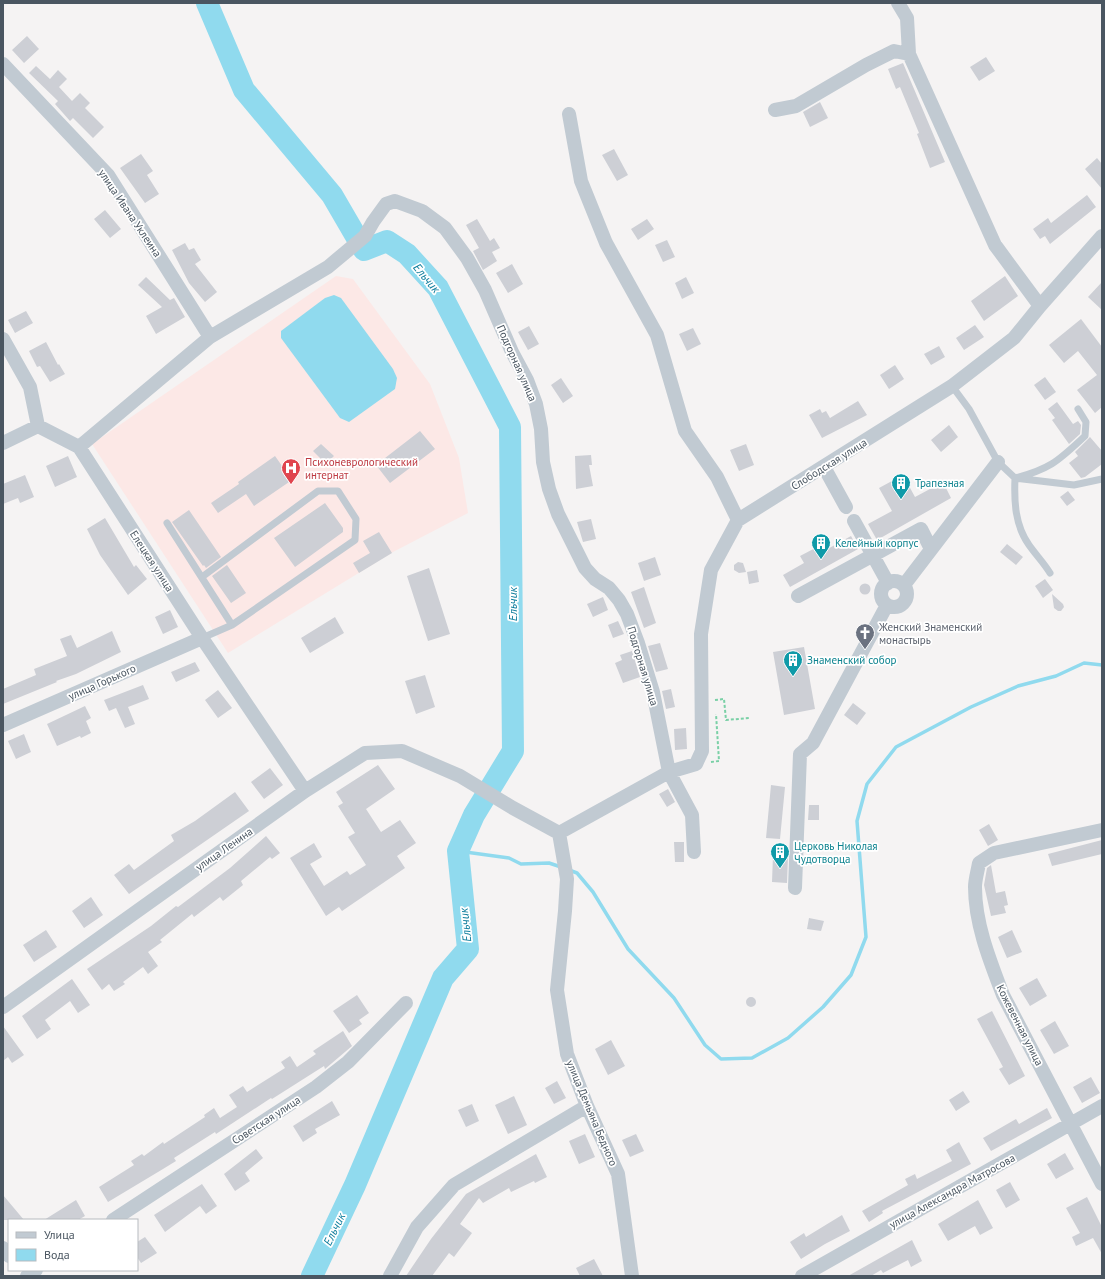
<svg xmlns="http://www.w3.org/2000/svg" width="1105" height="1279" font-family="'PT Sans',sans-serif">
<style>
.medical{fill:#fce8e6}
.water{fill:#90daee}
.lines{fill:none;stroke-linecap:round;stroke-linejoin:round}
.stream{stroke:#90daee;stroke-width:3.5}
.river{stroke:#90daee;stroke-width:22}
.building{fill:#cdcfd5}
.path{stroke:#7ad0a6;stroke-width:2;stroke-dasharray:3 2;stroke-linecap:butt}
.lane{stroke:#c1cad2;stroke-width:7}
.street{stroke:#c1cad2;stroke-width:14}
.labels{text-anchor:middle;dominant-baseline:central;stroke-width:3.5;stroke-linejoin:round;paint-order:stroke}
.street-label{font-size:11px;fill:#4a5661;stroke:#fff}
.health-label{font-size:11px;fill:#be3a42;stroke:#fff;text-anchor:start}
.culture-label{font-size:11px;fill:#0d838f;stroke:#fff;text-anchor:start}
.worship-label{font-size:11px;fill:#5b616d;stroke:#fff;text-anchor:start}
.water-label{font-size:12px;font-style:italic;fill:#0c7c9b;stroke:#fff}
</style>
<rect width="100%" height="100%" fill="#f5f3f3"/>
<path class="medical" d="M336 276 353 279 430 384 459 458 468 513 393 552 228 653 92 444Z"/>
<path class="water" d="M334 295 341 298 393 369 397 378 395 389 349 422 340 418 281 338V331L325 298Z"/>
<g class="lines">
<path class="stream" d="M458 851 509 858 521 864 549 863 561 867
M569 870 577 873 593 892 628 949 674 998 705 1045 721 1059 752 1058 788 1038 823 1007 851 975 866 937 857 821 867 784 896 747 971 707 1018 686 1056 676 1084 663 1102 665"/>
<path class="river" d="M207 3 244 90 332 195 364 250 387 241 407 254 438 288 510 427 513 751 474 815 458 851 468 949 443 978 355 1185 312 1276"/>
</g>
<path class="building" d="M27 36 39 49 24 63 12 50Z
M986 57 995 71 979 81 970 67Z
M903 63 945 162 930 168 917 134 919 133 900 87 896 89 888 69Z
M36 66 50 79 58 70 67 79 59 87 72 101 80 93 90 103 85 108 104 127 93 138 73 118 70 121 55 104 58 101 29 73Z
M820 102 828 118 810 127 803 112Z
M614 149 628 175 617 181 602 155Z
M141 154 153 171 147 175 159 194 145 203 120 168Z
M1097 158 1102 164V189L1085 169Z
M1087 195 1096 207 1050 244 1045 236 1040 239 1033 229 1048 218 1051 223Z
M105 210 121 229 110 238 94 219Z
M477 219 490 241 494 238 500 248 492 252 497 261 483 270 473 251 479 248 466 225Z
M647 219 654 229 638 240 631 229Z
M667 240 675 257 663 262 655 245Z
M185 243 189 250 194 248 201 260 195 264 217 292 205 302 189 283 172 250Z
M512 264 523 284 508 293 496 273Z
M1005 276 1018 296 984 321 971 301Z
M146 277 170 300 174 298 185 317 156 334 146 316 162 307 138 285Z
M686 277 694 293 682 299 675 283Z
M1102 282V310L1088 297Z
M26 311 33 323 15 333 8 320Z
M1081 319 1102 347V407L1095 413 1077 390 1097 375 1078 351 1064 363 1049 345Z
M975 325 984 337 964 350 956 338Z
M529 326 539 344 528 350 518 332Z
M693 328 701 344 687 351 679 334Z
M46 342 58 365 59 364 65 374 50 382 40 366 37 367 29 351Z
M939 346 945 357 931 365 924 354Z
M895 365 904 379 889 389 880 375Z
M1045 377 1056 392 1045 400 1034 385Z
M561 378 573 396 563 403 551 385Z
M858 401 867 415 822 438 809 415 820 409 822 413 826 411 830 418Z
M1057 402 1073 424 1078 421 1081 425 1080 434 1069 444 1052 420 1055 418 1048 409Z
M949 425 958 437 941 452 931 440Z
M420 431 435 449 390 483 376 465Z
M1090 437 1102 451V464L1085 477 1081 478 1069 463 1078 456 1075 452Z
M321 444 334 456 326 464 313 451Z
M746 444 754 465 739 471 730 450Z
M591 455 592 465H589L593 486 576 489 575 456Z
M68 456 77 477 55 487 46 466Z
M275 456 292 480 254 506 246 494 218 513 211 503 239 484 238 482Z
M25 475 34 497 20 503 18 498 3 504V484Z
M903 475 915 497 943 482 951 498 877 540 868 524 892 511 879 488Z
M1068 491 1075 500 1067 506 1060 497Z
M325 503 343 528V532L295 567 274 538Z
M189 510 221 557 206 568 204 565 203 566 172 522Z
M105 518 134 567 136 565 147 579 128 595 100 555 87 529Z
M591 519 596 539 583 542 577 522Z
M379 532 392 553 359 573 353 563 370 553 363 541Z
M851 536 858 549 790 587 783 575 804 563 800 556 821 545 824 551Z
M1007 544 1023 557 1016 565 1000 552Z
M655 557 661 575 644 581 638 563Z
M738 562 743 563 746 572 739 573 734 570V565Z
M227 565 246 593 231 603 212 576Z
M429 568 450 634 428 641 407 576Z
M757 570 759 582 749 584 747 572Z
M1045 579 1053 590 1043 598 1035 586Z
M859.5 589a5.5 5.5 0 1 1 11 0a5.5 5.5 0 1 1-11 0Z
M644 587 656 623 644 628 631 592Z
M1052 594 1063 604 1064 607 1061 611H1058L1054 608Z
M603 597 608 610 593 617 587 604Z
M170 610 178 627 163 634 155 617Z
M335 617 344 633 310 653 301 638Z
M618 621 624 634 613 638 608 625Z
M112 631 121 652 76 674 56 681 57 682 3 704V689L36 675 34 669 67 656 60 639 71 635 77 648Z
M660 643 668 669 656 672 648 646Z
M804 647 815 709 784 715 773 652Z
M632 651 640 677 623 683 615 663 622 660 620 655Z
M195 662 200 671 176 682 171 672Z
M425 675 435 707 416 714 405 681Z
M143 685 149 699 128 707 135 724 125 728 116 708 109 711 104 700Z
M671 689 675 707 666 709 662 691Z
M218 690 232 708 218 718 205 700Z
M853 703 866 713 857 725 844 715Z
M85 706 91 718 86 721 91 733 81 738 80 736 57 746 47 724Z
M686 728 687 749 675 750 674 729Z
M24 734 31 752 16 759 8 741Z
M378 765 395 789 366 809 381 832 400 820 416 843 397 856 405 868 342 911 339 907 326 916 290 858 314 843 322 857 310 864 324 886 347 871 350 875 366 865 348 837 355 833 338 806 343 803 336 792Z
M270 768 283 785 264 799 251 782Z
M771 785 785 787 780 839 766 838Z
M668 789 675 802 667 807 659 794Z
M235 792 249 811 129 894 114 875 129 864 134 870 174 841 171 835 195 821Z
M809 805H819V820H808Z
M989 824 998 840 988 846 979 830Z
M266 836 280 853 272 859 270 857 241 881 243 885 223 901 220 897 194 917 192 914 160 940 162 942 148 952 158 966 148 974 143 967 123 982 125 984 114 991 109 984 102 990 87 969 151 926 176 906 178 907 230 868Z
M1102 840V854L1052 866 1048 854Z
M674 842H684V862H675Z
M773 855 788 856 787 883 772 882Z
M991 865 996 893 1005 891 1008 905 1004 906 1006 913 991 916 984 885 987 868Z
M91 897 103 915 84 928 72 911Z
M809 918 824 921 821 931 807 929Z
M46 930 57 947 34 962 23 945Z
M1012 930 1022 952 1007 958 998 937Z
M1037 978 1047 996 1030 1006 1019 988Z
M72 979 90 1005 78 1013 70 1001 45 1020 51 1029 37 1039 22 1016Z
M357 995 369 1013 359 1020 362 1024 349 1033 333 1011Z
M746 1002a5 5 0 1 1 10 0a5 5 0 1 1-10 0Z
M992 1011 1025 1076 1009 1085 999 1069 1003 1067 977 1019Z
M1055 1021 1069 1046 1054 1054 1040 1030Z
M3 1026 24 1055 12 1063 8 1057 3 1061Z
M343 1031 352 1046 325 1069 324 1066 272 1099 271 1098 216 1134 215 1132 174 1158 176 1161 163 1169 108 1202 99 1187 134 1165 131 1161 142 1154 144 1156 163 1142 164 1144 205 1117 204 1115 214 1108 220 1118 237 1107 229 1095 243 1086 247 1092 285 1068 281 1062 290 1056 297 1067 316 1054 313 1051Z
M611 1040 625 1066 608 1075 595 1049Z
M1091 1077 1100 1093 1082 1103 1073 1087Z
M557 1081 566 1098 554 1104 545 1088Z
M963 1091 970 1102 956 1111 949 1100Z
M514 1096 527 1125 508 1134 495 1105Z
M332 1101 340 1115 315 1129 317 1133 303 1142 293 1126Z
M472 1104 479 1121 466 1127 458 1110Z
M1047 1108 1052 1118 991 1151 983 1138 1016 1119 1019 1124Z
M585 1134 595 1157 579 1164 569 1141Z
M636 1134 644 1151 630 1157 622 1140Z
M959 1142 971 1164 882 1211 883 1213 869 1222 862 1211 908 1185 905 1179 915 1174 917 1179 952 1161 946 1150Z
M256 1149 263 1158 245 1173 250 1181 235 1191 224 1174Z
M1065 1153 1074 1169 1056 1179 1047 1164Z
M536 1154 547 1177 535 1183 534 1181 511 1192 509 1188 483 1203 479 1198 460 1224 472 1233 454 1257 449 1253 432 1276H406L431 1239 466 1194Z
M1010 1182 1020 1200 1006 1208 996 1190Z
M202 1184 217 1206 206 1214 200 1206 165 1232 154 1215Z
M3 1195 24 1220H3Z
M1087 1197 1102 1227V1254L1093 1238 1076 1246 1072 1237 1080 1233 1066 1208Z
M76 1200 85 1216 78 1220H44Z
M978 1200 993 1228 980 1235 975 1226 948 1241 938 1224Z
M842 1215 850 1231 825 1244 801 1259 790 1242 804 1233 806 1237Z
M145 1237 157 1253 141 1263 137 1257V1242Z
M912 1240 922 1261 911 1267 908 1260 883 1273 881 1270 871 1276H848Z
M594 1259 603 1276H580L576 1268Z"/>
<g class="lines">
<path class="path" d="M715 700 724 699 726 720 749 718
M711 762 719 761 716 714"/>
<path class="lane" d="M952 386 969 409 998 462 1015 478 1074 485 1102 479
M167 523 232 625
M1050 573C1044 563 1036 555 1029 545 1015 525 1014 502 1015 478 1051 469 1059 460 1085 436L1086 422 1078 409
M202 577 318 491H338L356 519 355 540 232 625 202 638"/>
<path class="street" d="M898 3 907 18 909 54
M3 64 108 175 210 337
M775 110 796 106 866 65 894 51 909 54 995 245 1040 306
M569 114 581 181 606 243 657 335 685 431 717 477 738 520
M3 339 30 387 38 426 79 447 202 638 305 791
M3 443 38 426
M79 447 210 337 328 267 365 236 373 222 386 204 395 201 422 211 445 228 467 258 485 290 512 352 527 380 536 404 541 429 543 462 549 489 558 514 585 568 595 579 609 588 619 600 627 614 638 643 653 692 669 772 692 815 694 852
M824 467 846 507
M854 521 888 583
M881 594a13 13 0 1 1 26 0a13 13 0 1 1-26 0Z
M904 585 998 462
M798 596 921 529 931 549
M3 725 202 638
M1102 830 994 853 979 863C978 870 975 879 975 887 975 924 990 961 1003 995L1102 1184
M559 833 567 879 565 911 557 990 567 1054 587 1106 618 1174 632 1276
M795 888 800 754 813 743 887 605
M3 1007 305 791 365 753 402 751 460 776 513 808 559 833 669 772 696 764 702 751 701 634 711 570 738 520 952 386 1014 338 1040 306 1102 236
M113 1220 316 1087 348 1062 406 1003
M3 1248 9 1256
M27 1276 36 1270
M390 1276 417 1227 454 1185 587 1106
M802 1276 1102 1106"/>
</g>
<defs>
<g id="hospital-pin" transform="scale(1)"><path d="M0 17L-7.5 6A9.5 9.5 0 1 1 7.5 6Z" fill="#e0444e" stroke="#fff"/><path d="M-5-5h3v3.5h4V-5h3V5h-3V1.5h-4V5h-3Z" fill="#fff"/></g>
<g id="building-pin" transform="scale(1)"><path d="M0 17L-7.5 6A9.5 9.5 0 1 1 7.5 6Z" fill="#0f9aa8" stroke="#fff"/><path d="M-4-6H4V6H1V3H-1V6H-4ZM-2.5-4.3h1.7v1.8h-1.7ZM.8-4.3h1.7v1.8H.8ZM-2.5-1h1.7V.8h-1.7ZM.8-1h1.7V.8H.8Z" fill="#fff"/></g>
<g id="church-pin" transform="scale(1)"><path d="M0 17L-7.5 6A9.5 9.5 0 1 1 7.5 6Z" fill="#6b7280" stroke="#fff"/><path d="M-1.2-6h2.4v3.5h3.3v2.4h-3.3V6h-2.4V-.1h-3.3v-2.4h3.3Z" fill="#fff"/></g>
</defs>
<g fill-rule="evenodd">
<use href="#hospital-pin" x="291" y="468"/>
<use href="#building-pin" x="901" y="483"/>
<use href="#building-pin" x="821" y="543"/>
<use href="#church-pin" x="865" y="633"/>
<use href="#building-pin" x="793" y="660"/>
<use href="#building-pin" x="780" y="852"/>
</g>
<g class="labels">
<g class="street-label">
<text transform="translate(130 213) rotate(56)">улица Ивана Уклеина</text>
<text transform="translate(517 363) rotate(66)">Подгорная улица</text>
<text transform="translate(829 464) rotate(-32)">Слободская улица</text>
<text transform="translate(152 561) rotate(57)">Елецкая улица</text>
<text transform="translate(643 666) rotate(73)">Подгорная улица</text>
<text transform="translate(102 682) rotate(-24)">улица Горького</text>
<text transform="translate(224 849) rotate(-35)">улица Ленина</text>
<text transform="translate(1020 1025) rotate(63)">Кожевенная улица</text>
<text transform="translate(592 1113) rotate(67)">улица Демьяна Бедного</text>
<text transform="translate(266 1120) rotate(-33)">Советская улица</text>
<text transform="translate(952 1191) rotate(-29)">улица Александра Матросова</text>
</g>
<g class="health-label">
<text x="305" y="462">Психоневрологический<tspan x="305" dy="13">интернат</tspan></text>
</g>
<g class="culture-label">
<text x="915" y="483">Трапезная</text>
<text x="835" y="543">Келейный корпус</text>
<text x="807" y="660">Знаменский собор</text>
<text x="794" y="846">Церковь Николая<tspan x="794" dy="13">Чудотворца</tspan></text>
</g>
<g class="worship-label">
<text x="879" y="627">Женский Знаменский<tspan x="879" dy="13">монастырь</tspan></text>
</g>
<g class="water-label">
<text transform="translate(427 278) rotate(50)">Ельчик</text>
<text transform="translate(512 604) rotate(-90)">Ельчик</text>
<text transform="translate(465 925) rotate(-96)">Ельчик</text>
<text transform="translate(334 1229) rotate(-64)">Ельчик</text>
</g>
</g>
<rect width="1105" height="1279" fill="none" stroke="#4a5661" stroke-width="8"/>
<rect x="8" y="1219" width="130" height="52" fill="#ffffff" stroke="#b7bbc0"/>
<rect x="16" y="1232" width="20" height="6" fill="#c1cad2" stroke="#b7bbc0"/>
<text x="44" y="1239" font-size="12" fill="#4a5661">Улица</text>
<rect x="16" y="1249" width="20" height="12" fill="#90daee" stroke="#b7bbc0"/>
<text x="44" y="1259" font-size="12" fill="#4a5661">Вода</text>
</svg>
